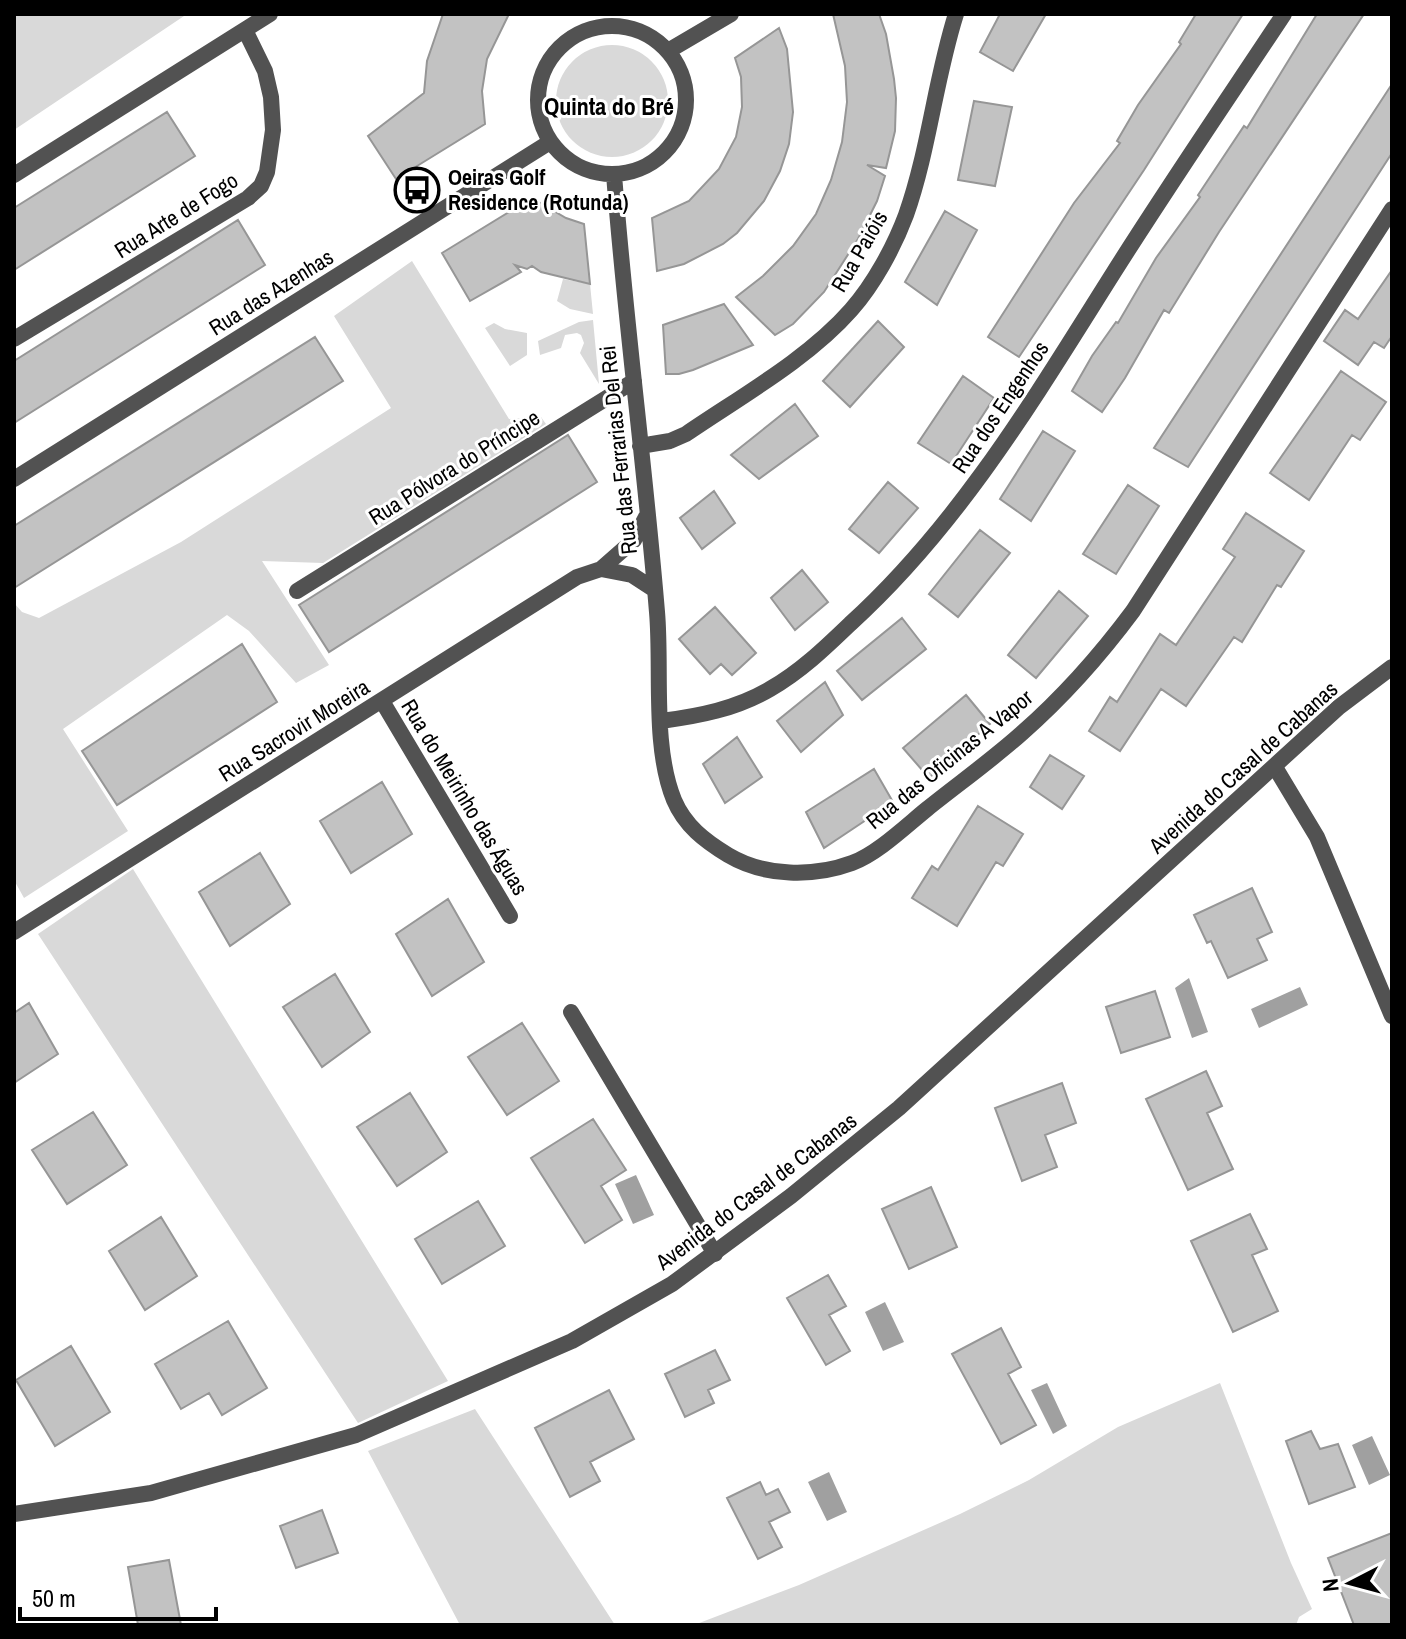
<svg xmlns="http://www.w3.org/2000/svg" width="1406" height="1639" font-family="'Archivo Narrow',sans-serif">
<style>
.green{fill:#d9d9d9}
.water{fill:#a0a0a0}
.building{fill:#c2c2c2;stroke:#969696;stroke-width:2}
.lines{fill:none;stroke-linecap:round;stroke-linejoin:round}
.minor{stroke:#525252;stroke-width:16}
.tertiary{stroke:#525252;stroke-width:16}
.labels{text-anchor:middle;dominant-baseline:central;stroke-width:6;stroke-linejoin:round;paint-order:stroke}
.poi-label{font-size:22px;font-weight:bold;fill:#000;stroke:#fff;text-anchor:start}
.street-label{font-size:22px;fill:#000;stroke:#fff}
.neighbourhood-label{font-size:24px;font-weight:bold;fill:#000;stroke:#fff}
</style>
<rect width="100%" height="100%" fill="#fff"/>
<path class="green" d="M14 14H187L14 130Z
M556 101a56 56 0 1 1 112 0a56 56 0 1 1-112 0Z
M412 261 509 419 541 417 546 424 323 563 262 561 329 665 296 683 249 631 227 615 63 729 128 831 24 898 14 880V603L22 612 39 618 181 542 391 408 334 316Z
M563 279 590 284 593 314 570 309 557 301Z
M593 320 599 384 580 353 584 343 581 335 577 333 565 335 561 348 540 355 538 341 579 322Z
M494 323 505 329 527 333V355L510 366 485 328Z
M133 869 448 1381 358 1423 38 934Z
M1220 1383 1291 1563 1312 1609 1299 1617 1296 1625H694L799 1585 960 1514 1029 1480 1118 1427Z
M475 1409 615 1625H460L368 1451Z"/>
<path class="water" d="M1189 978 1208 1032 1192 1038 1175 988Z
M1300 987 1308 1005 1259 1028 1251 1009Z
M636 1175 654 1215 633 1224 615 1184Z
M885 1302 904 1342 883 1351 865 1312Z
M1047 1383 1067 1426 1053 1434 1031 1390Z
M1372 1436 1390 1475 1369 1485 1352 1445Z
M829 1472 847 1512 827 1521 808 1482Z"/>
<path class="building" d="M443 14H509L487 59 482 91 485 124 396 179 368 136 424 93 427 61Z
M833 14H879L886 34 894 79 896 98 895 131 886 168 867 165 885 176 877 201 858 239 824 292 793 324 775 335 736 297 763 276 793 246 816 214 831 180 842 142 847 102 845 66Z
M1000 14H1046L1013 71 980 52Z
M1196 14H1243L1144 170 1019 357 988 337 1074 203 1120 143 1117 141 1138 105 1181 44 1179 42Z
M1317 14H1364L1219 232 1169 313 1164 310 1125 378 1102 412 1072 391 1092 356 1116 322 1118 323 1156 258 1200 197 1198 195 1244 126 1247 128Z
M779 28 787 49 793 112 789 144 780 171 764 201 737 233 723 244 684 264 657 271 652 218 689 201 719 169 736 137 742 107 741 77 735 58Z
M1392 84V153L1188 467 1154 448Z
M974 101 1012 107 995 186 958 180Z
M167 112 195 156 14 270V208Z
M532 198 566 218 584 224 590 284 541 272 532 266 527 269 515 265 521 272 470 301 442 253Z
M945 211 977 230 937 305 905 282Z
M238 220 265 265 14 423V361Z
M1392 270V336L1384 348 1374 342 1358 365 1324 341 1345 310 1358 319Z
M724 304 753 345 693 370 679 374H666L663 325Z
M878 321 904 347 850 407 823 381Z
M315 337 343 381 14 588V526Z
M1341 371 1386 402 1360 440 1352 435 1309 500 1270 473Z
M963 376 994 398 951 464 918 443Z
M795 404 818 436 759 479 731 455Z
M1043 431 1075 451 1031 521 1000 499Z
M568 435 597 482 329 652 299 605Z
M888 482 918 508 879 553 849 529Z
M1128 485 1159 506 1116 574 1083 554Z
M714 491 735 523 702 549 680 518Z
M1246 513 1304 551 1281 587 1277 585 1242 642 1234 637 1186 706 1161 689 1120 751 1089 731 1110 697 1117 702 1160 634 1176 645 1235 557 1223 549Z
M980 530 1010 553 958 617 929 594Z
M802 570 828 602 795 630 771 598Z
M1059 591 1088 616 1036 678 1008 655Z
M715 607 756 653 732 675 721 664 710 674 679 639Z
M902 618 926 649 862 700 837 671Z
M242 644 277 702 117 805 82 751Z
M825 682 843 715 801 752 777 721Z
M966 695 990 724 929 778 903 748Z
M737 737 762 777 725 803 703 764Z
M1050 755 1084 776 1062 809 1030 787Z
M874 769 893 802 824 848 806 812Z
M382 782 412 834 351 873 320 821Z
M978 806 1023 834 1003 866 996 862 957 926 912 898 932 866 938 870Z
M260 853 290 904 230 946 199 892Z
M1252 888 1272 932 1257 939 1267 960 1228 978 1211 941 1207 943 1194 915Z
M448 899 484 962 432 996 396 934Z
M335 974 370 1032 322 1067 283 1007Z
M1155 991 1170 1037 1121 1053 1106 1007Z
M29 1003 58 1054 14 1083V1013Z
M522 1023 559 1081 507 1115 468 1057Z
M1206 1071 1222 1106 1207 1113 1233 1169 1188 1190 1146 1099Z
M1062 1083 1076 1123 1045 1135 1057 1167 1022 1181 995 1108Z
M410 1093 447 1152 397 1186 357 1127Z
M93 1112 127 1165 67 1204 32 1150Z
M593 1119 626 1170 601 1186 622 1220 585 1243 531 1158Z
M931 1187 957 1247 909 1269 882 1209Z
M478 1201 505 1246 442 1284 415 1239Z
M1250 1214 1267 1249 1252 1255 1278 1311 1233 1332 1191 1241Z
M161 1217 197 1276 145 1310 109 1251Z
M828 1275 846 1306 829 1315 850 1351 826 1365 787 1298Z
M228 1321 267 1388 222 1415 209 1393 181 1409 155 1364Z
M1001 1328 1021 1367 1008 1374 1036 1425 1001 1444 952 1354Z
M71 1346 110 1412 55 1446 16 1380Z
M715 1350 730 1380 708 1390 714 1403 685 1417 665 1374Z
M609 1390 634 1439 590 1462 600 1481 570 1497 535 1428Z
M1311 1431 1320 1449 1338 1444 1355 1487 1309 1504 1286 1441Z
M760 1482 766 1495 778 1489 790 1512 769 1522 782 1547 758 1559 727 1498Z
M322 1510 338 1553 296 1568 280 1526Z
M1392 1533V1625H1354L1328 1558Z
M169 1560 181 1625H138L128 1567Z"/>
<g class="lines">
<path class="minor" d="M538 100a74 74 0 1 1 148 0a74 74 0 1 1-148 0Z
M668 51 731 14
M614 174C625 320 645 466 657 612 662 669 652 746 674 800 685 826 705 841 728 855 765 877 814 877 852 863 877 854 906 826 927 809 958 784 992 760 1022 733 1063 697 1101 654 1133 611L1392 209
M14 175 270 14
M14 339 248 198 261 186 267 172 273 130 271 97 265 71 245 30
M640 446 670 441 686 434C740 397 808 359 851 310 874 284 894 247 906 215 929 150 935 80 956 14
M14 479 550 142
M601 569 634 540 646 517
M297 591 634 381
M382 701 510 916
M661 721C699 716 736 709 770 689 800 672 825 648 850 624 960 524 1035 397 1114 272 1169 185 1227 100 1284 14
M1275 767 1317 837 1392 1016
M14 932 577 577 601 569 632 575 655 590
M571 1012 715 1254"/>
<path class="tertiary" d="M14 1514 151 1493 356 1435 572 1341 672 1284 791 1196 899 1108 1339 707 1392 667"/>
</g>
<defs>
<g id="bus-ring" transform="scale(2.3)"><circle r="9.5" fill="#fff" stroke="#000" stroke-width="1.5"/><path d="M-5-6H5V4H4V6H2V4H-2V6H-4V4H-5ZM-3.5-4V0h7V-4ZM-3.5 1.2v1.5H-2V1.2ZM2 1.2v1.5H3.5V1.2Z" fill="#000"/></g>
</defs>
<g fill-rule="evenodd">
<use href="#bus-ring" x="417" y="190"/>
</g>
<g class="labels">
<g class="poi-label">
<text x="448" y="177">Oeiras Golf<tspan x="448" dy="25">Residence (Rotunda)</tspan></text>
</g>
<g class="street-label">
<text transform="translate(176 215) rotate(-32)">Rua Arte de Fogo</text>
<text transform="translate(859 251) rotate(-60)">Rua Paióis</text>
<text transform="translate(271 292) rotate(-32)">Rua das Azenhas</text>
<text transform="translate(1000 407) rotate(-56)">Rua dos Engenhos</text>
<text transform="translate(618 450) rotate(-96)">Rua das Ferrarias Del Rei</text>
<text transform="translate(454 467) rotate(-32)">Rua Pólvora do Príncipe</text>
<text transform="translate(294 730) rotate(-32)">Rua Sacrovir Moreira</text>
<text transform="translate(949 759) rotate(-39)">Rua das Oficinas A Vapor</text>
<text transform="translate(1243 767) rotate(-42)">Avenida do Casal de Cabanas</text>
<text transform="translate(465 797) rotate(59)">Rua do Meirinho das Águas</text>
<text transform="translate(756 1191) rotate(-37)">Avenida do Casal de Cabanas</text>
</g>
<g class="neighbourhood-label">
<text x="609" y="106">Quinta do Bré</text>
</g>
</g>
<rect width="1406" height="1639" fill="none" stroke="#000000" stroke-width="32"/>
<g transform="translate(1350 1583) rotate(264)" stroke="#ffffff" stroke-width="6" paint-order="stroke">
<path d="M0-6L14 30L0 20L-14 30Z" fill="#000000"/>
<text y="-12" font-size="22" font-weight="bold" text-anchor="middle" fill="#000000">N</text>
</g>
<path d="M20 1607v12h196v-12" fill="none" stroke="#000000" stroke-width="4"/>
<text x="32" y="1607" font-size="24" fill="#000000" stroke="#ffffff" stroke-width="6" paint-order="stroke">50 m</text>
</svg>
